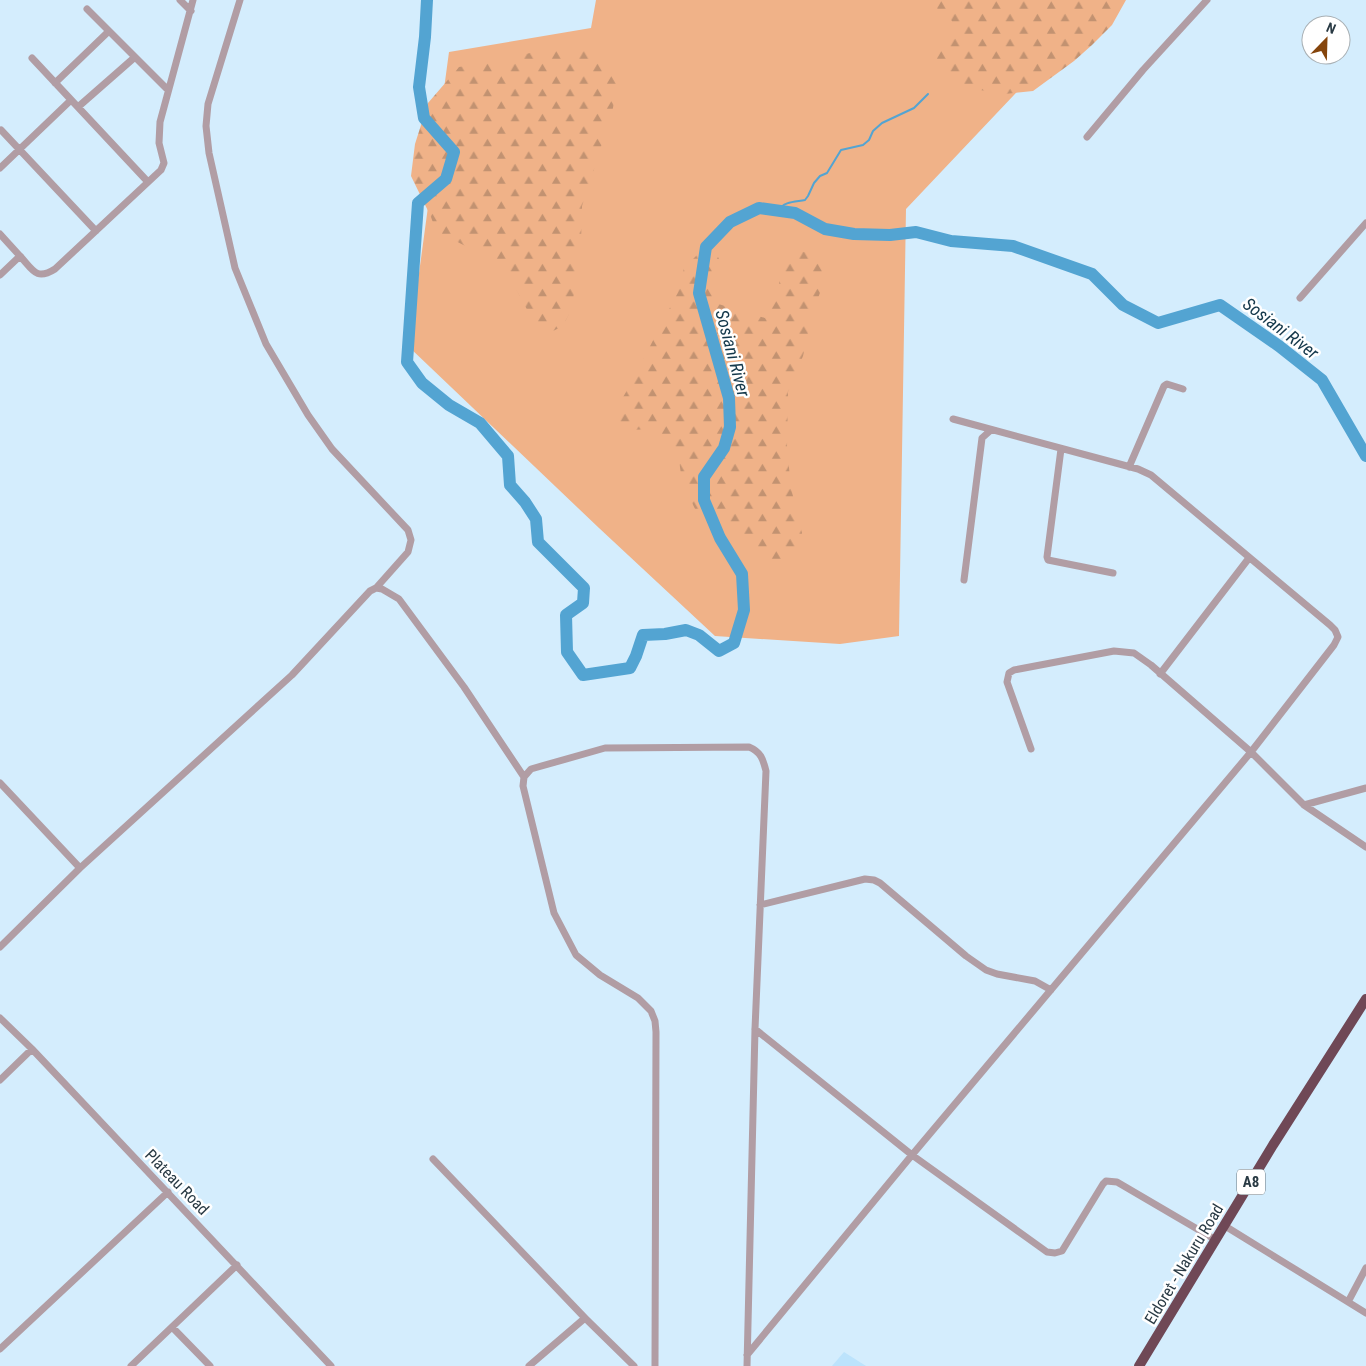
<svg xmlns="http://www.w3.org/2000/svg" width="1366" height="1366" font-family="'Roboto Condensed',sans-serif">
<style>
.built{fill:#bce3fc}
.green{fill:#f0b288}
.forest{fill:url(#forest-firs)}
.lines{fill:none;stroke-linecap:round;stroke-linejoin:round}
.stream{stroke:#53a4d2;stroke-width:2}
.river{stroke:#53a4d2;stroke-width:12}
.minor{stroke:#b19da4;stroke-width:7}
.highway{stroke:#6f4856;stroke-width:10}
.labels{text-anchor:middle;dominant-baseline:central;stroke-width:5;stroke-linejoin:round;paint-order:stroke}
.shield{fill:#fff;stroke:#69757c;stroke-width:1}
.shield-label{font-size:15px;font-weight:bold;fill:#293a44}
.street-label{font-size:16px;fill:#293a44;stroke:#fff}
.water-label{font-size:18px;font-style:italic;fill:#14384b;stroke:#fff}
</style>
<defs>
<pattern id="forest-firs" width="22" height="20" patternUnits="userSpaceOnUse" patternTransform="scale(1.25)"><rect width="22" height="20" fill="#f0b288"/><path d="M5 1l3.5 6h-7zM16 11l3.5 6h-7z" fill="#c29271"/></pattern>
</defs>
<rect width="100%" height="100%" fill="#d4edfd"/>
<path class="built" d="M844 1352 866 1366H832Z"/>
<path class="green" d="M596 0H1104L906 209 899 636 840 644 715 636 599 528 409 347 449 52 591 28Z"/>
<path class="forest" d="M920 0H1126L1112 25 1092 45 1074 61 1033 91 1005 94 980 90 942 76 935 66 938 51 950 38 953 29 952 21 942 11Z
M581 47 604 55 618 81 612 113 582 206 581 243 572 308 563 326 551 332 540 330 532 319 505 268 485 256 436 231 431 217 411 176 415 144 428 103 459 67 508 59 548 48Z
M702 250 719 258 711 283 715 303 765 318 776 298 782 270 800 251 822 256 825 278 813 313 803 356 788 392 787 447 791 488 802 533 796 558 772 569 720 524 697 513 682 482 678 452 652 429 629 430 617 427 613 414 629 387 678 292 684 268Z"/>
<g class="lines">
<path class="stream" d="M777 211C785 201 794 202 805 200L808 196 814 183 820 176 827 173 841 150 863 145 869 140 873 131 882 123 914 108 928 94"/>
<path class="river" d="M427 0 425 37 419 87 424 118 454 152 446 179 418 203 407 362 422 383 449 405 480 423 508 456 510 485 525 502 536 519 538 542 584 588 583 603 566 615 567 652 583 675 630 668 636 656 643 635 665 634 686 630 699 635 719 651 734 643 744 610 742 574 720 538 704 500V477L724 448 730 427 729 398 699 293 706 247 730 222 759 208 795 213 825 229 854 234 890 235 916 232 951 241 1013 246 1092 274 1123 305 1158 323 1220 305 1279 346 1322 380 1366 456"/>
<path class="minor" d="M180 0 191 11
M240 0 208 104 206 126 209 153 235 268 266 344 308 415 332 449 408 530 411 540 408 552 376 588
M87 9 168 90
M32 58 148 182
M55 83 109 31
M78 107 135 57
M1 130 96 231
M1087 137 1143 70 1207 0
M0 168 71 100
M0 234 20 256
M0 275 20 256C33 270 36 281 55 269L161 170 164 163 159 143 160 122 193 0
M1300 298 1366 223
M1061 449 1047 557 1048 560 1113 573
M1129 467 1164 386 1167 384 1183 389
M964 580 982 438 991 430
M1160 674 1249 558
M1031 749 1007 682 1009 673 1014 670 1114 651 1134 653 1151 665 1251 752 1304 805 1366 847
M524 777 531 769 605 748 749 747C761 752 763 759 766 771L755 1029 747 1366
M0 783 80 868 0 947
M1304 805 1366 788
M80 868 292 675 370 591 376 588 382 589 399 599 464 687 524 777 523 786 554 913 576 955 600 975 638 998 651 1011 655 1021 656 1032 655 1366
M760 905 865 879 874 880 880 883 966 956 986 970 997 974 1035 981 1051 990
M0 1018 32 1049 331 1366
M755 1029 912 1155 1047 1252 1055 1253 1062 1251 1103 1184 1106 1181 1117 1182 1216 1240
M0 1080 32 1049
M433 1159 585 1318
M1225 1226 1366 1313
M1348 1302 1366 1268
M172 1327 210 1366
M0 1349 168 1192
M747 1355 912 1155 1251 752 1334 645 1338 637 1335 630 1330 625 1151 475 1138 469 953 419
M131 1366 237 1265
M529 1366 585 1318 634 1366"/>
<path class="highway" d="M1139 1366 1273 1145 1366 999"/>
</g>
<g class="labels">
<rect class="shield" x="1237" y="1169.5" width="28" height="25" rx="4"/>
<g class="shield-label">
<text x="1251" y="1182">A8</text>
</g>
<g class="street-label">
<text transform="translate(177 1182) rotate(46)">Plateau Road</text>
<text transform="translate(1184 1264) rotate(-59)">Eldoret - Nakuru Road</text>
</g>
<g class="water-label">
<text transform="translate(1281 328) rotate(37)">Sosiani River</text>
<text transform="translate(733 353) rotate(75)">Sosiani River</text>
</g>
</g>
<g transform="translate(1326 40) rotate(23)"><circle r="24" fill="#ffffff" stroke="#a9b0b4"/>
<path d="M0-4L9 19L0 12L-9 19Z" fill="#85450c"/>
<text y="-8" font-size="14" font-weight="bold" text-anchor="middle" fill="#293a44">N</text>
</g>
</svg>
